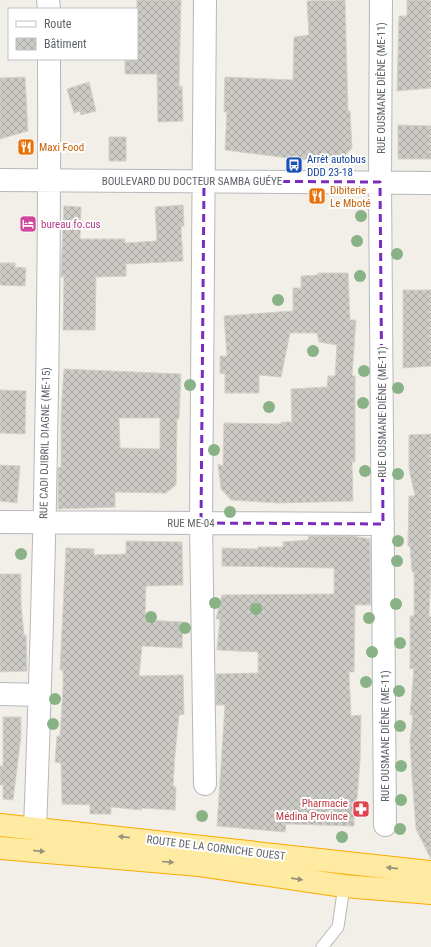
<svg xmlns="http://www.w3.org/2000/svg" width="431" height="947" font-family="'Roboto Condensed',sans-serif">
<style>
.building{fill:url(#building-cross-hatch);stroke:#d6d1c6;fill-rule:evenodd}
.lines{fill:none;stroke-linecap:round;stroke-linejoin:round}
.service-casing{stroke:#b5b8bc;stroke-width:13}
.minor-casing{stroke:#b5b8bc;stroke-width:24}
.trunk-casing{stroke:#f9ab00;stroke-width:24}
.service{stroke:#fff;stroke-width:11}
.minor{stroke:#fff;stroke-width:22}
.trunk{stroke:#feeaa1;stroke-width:22}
.tree{fill:#89b387}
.oneway{fill:#97927c}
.marked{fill:none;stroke:#7b2cbf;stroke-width:3;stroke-dasharray:8 5;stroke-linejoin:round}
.labels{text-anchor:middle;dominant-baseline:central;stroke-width:4;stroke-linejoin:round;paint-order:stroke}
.street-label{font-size:11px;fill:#5f6368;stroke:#fff}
.food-label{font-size:11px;fill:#c56008;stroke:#fff;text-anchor:start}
.transit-label{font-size:11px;fill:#164399;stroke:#fff;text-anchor:start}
.hotel-label{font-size:11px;fill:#b23c85;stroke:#fff;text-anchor:start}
.health-label{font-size:11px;fill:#be3a42;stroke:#fff;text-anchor:end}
</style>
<defs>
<pattern id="building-cross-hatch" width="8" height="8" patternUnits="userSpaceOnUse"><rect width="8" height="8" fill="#cccac5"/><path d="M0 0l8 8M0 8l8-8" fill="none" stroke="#a9a8a4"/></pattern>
</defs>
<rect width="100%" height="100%" fill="#f1efe8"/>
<path class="building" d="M137 0H181L179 86H182L183 121 158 122 157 74H125V59H137Z
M345 0 348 111H350L352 148 341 160 296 159 225 150 227 112H224L225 77 293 80 294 37 309 35 307 1Z
M407 0H431V88L397 91 399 16H407Z
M25 77 28 131 0 139V78Z
M89 82 96 111 81 115 80 111 74 113 67 89Z
M398 125 431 126V159H398Z
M109 137H126V161H109Z
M183 205 184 226H181L183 261 126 264V276L96 277 95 330H63L64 277H61V272L64 206 81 207 80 239H125V243L157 241 155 207Z
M0 263H15V267L26 268 25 286 0 285Z
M318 273H348L350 320H356L352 376H355V462H352L353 501 279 503 231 500 221 489 218 464 223 466 224 423 281 424V422H292L291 389 327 387 328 376H335L337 345 319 342 317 333H290L281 377 259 375V393H225V374L220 373V356H227L224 316 293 311V288H301V276L318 275Z
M403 290H431V366L403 368Z
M64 369 181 374 179 419H177L176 485 166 493 115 492V507L58 509V468L61 467V414ZM119 418H160V449L120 448Z
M0 390 26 391 25 434 0 433Z
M431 434V571L429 616H431V859L416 829 412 777 410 741 413 715H410L414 668 410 669V616H414V572H412L410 546H408L409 496H415L409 469V435Z
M0 465 20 466 17 503 0 501Z
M309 536H352L370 539 371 605H355L354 672H349L351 716 361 715 360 760 357 799 354 802V826L286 824 285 832 217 826 225 705H216V674L258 673V652L217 650 220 619H216L222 595 334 594V568L222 566V548L258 549V547H283V542L308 540Z
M126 541 182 542 183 585 146 586 145 620 183 622 182 648 142 646 139 676 183 675 184 714 179 715 175 754 173 786 176 787 175 810 142 808 141 810 111 807V814H90V805L62 804 61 763 55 762 57 736H60L63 688V670H60L66 548 94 549V555L126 554Z
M0 574H21V605L24 635H26L27 671 0 672Z
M3 717H21V736L13 800 3 799V785H0V766H3Z"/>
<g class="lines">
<g class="service-casing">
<path id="service" d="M322 947 338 927 344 886"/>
</g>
<g class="minor-casing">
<path id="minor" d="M48 0 49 9
M381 0 380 182 385 825
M0 180 431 183
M0 522 383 524
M0 694 40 695
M205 784 201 523 205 0
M35 828C45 572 50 315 49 59"/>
</g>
<g class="trunk-casing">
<path id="trunk" d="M0 825 431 872
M0 848 199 865 344 886 431 893"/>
</g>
<use href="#service" class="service"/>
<use href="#minor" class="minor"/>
<use href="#trunk" class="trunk"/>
</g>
<g class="tree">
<circle cx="361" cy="216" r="6"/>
<circle cx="357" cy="241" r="6"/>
<circle cx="397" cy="254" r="6"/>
<circle cx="360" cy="276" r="6"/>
<circle cx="278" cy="300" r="6"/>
<circle cx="313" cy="351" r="6"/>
<circle cx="364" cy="371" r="6"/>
<circle cx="190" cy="385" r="6"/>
<circle cx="398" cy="388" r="6"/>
<circle cx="363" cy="403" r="6"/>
<circle cx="269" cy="407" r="6"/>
<circle cx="214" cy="450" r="6"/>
<circle cx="365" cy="471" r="6"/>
<circle cx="398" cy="474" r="6"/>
<circle cx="230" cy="512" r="6"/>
<circle cx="398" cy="541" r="6"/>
<circle cx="21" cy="554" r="6"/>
<circle cx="397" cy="561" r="6"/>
<circle cx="215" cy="603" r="6"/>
<circle cx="396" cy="604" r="6"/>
<circle cx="256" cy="609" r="6"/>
<circle cx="151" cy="617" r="6"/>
<circle cx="369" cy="618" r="6"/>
<circle cx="185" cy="628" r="6"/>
<circle cx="400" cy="643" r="6"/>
<circle cx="372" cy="652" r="6"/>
<circle cx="366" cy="682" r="6"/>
<circle cx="399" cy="691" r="6"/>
<circle cx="55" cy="699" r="6"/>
<circle cx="53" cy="724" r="6"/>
<circle cx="400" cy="726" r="6"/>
<circle cx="401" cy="766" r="6"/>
<circle cx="401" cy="800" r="6"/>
<circle cx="202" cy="816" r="6"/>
<circle cx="400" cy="829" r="6"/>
<circle cx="342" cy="837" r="6"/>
</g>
<defs><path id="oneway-solid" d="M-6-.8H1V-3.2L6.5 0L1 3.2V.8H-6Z"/></defs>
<g class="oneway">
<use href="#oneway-solid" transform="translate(124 837) rotate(-174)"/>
<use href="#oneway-solid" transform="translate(39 851) rotate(5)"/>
<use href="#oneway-solid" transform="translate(168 862) rotate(5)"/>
<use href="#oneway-solid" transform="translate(392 868) rotate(-174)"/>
<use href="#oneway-solid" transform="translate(297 879) rotate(8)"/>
</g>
<path class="marked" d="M204 181 380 182 383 524 201 523Z"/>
<defs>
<g id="restaurant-square" transform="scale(0.9)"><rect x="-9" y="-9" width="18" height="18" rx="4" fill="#e8710a" stroke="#fff"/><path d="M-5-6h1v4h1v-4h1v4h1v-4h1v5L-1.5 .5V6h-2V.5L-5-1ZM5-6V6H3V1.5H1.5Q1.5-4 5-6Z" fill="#fff"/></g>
<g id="bus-square" transform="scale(0.9)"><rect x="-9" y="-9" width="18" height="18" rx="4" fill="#1a4fb4" stroke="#fff"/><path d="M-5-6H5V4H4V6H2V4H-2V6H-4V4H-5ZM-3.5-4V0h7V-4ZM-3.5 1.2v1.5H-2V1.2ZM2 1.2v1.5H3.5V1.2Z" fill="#fff"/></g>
<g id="hotel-square" transform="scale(0.9)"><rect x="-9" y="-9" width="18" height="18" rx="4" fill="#d1479c" stroke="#fff"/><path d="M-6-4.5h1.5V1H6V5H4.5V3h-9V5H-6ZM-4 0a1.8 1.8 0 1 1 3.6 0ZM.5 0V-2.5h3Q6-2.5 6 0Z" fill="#fff"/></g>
<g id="pharmacy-square" transform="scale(0.9)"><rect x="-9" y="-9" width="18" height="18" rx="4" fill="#e0444e" stroke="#fff"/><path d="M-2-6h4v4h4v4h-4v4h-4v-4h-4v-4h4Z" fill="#fff"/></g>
</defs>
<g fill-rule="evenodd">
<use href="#restaurant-square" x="26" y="147"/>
<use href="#bus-square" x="294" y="165"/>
<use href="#restaurant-square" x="317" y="196"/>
<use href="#hotel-square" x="28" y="224"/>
<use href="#pharmacy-square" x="361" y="809"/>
</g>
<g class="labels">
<g class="street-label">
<text transform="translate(381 88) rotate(-90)">RUE OUSMANE DIÈNE (ME-11)</text>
<text x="192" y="181">BOULEVARD DU DOCTEUR SAMBA GUÉYE</text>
<text transform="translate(382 412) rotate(-90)">RUE OUSMANE DIÈNE (ME-11)</text>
<text transform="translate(45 443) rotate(-89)">RUE CADI DJIBRIL DIAGNE (ME-15)</text>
<text x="191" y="523">RUE ME-04</text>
<text transform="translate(385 736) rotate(-90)">RUE OUSMANE DIÈNE (ME-11)</text>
<text transform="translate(216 848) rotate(7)">ROUTE DE LA CORNICHE OUEST</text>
</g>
<g class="food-label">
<text x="39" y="147">Maxi Food</text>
<text x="330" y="190">Dibiterie<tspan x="330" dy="13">Le Mboté</tspan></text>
</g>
<g class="transit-label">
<text x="307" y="159">Arrêt autobus<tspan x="307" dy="13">DDD 23-18</tspan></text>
</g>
<g class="hotel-label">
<text x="41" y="224">bureau fo.cus</text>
</g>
<g class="health-label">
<text x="348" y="803">Pharmacie<tspan x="348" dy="13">Médina Province</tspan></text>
</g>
</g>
<rect x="8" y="8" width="130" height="52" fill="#ffffff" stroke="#bfc1c3"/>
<rect x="16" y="21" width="20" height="6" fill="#ffffff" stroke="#bfc1c3"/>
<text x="44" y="28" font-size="12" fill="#5f6368">Route</text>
<rect x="16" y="38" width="20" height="12" fill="url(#building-cross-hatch)" stroke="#bfc1c3"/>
<text x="44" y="48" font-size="12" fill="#5f6368">Bâtiment</text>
</svg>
